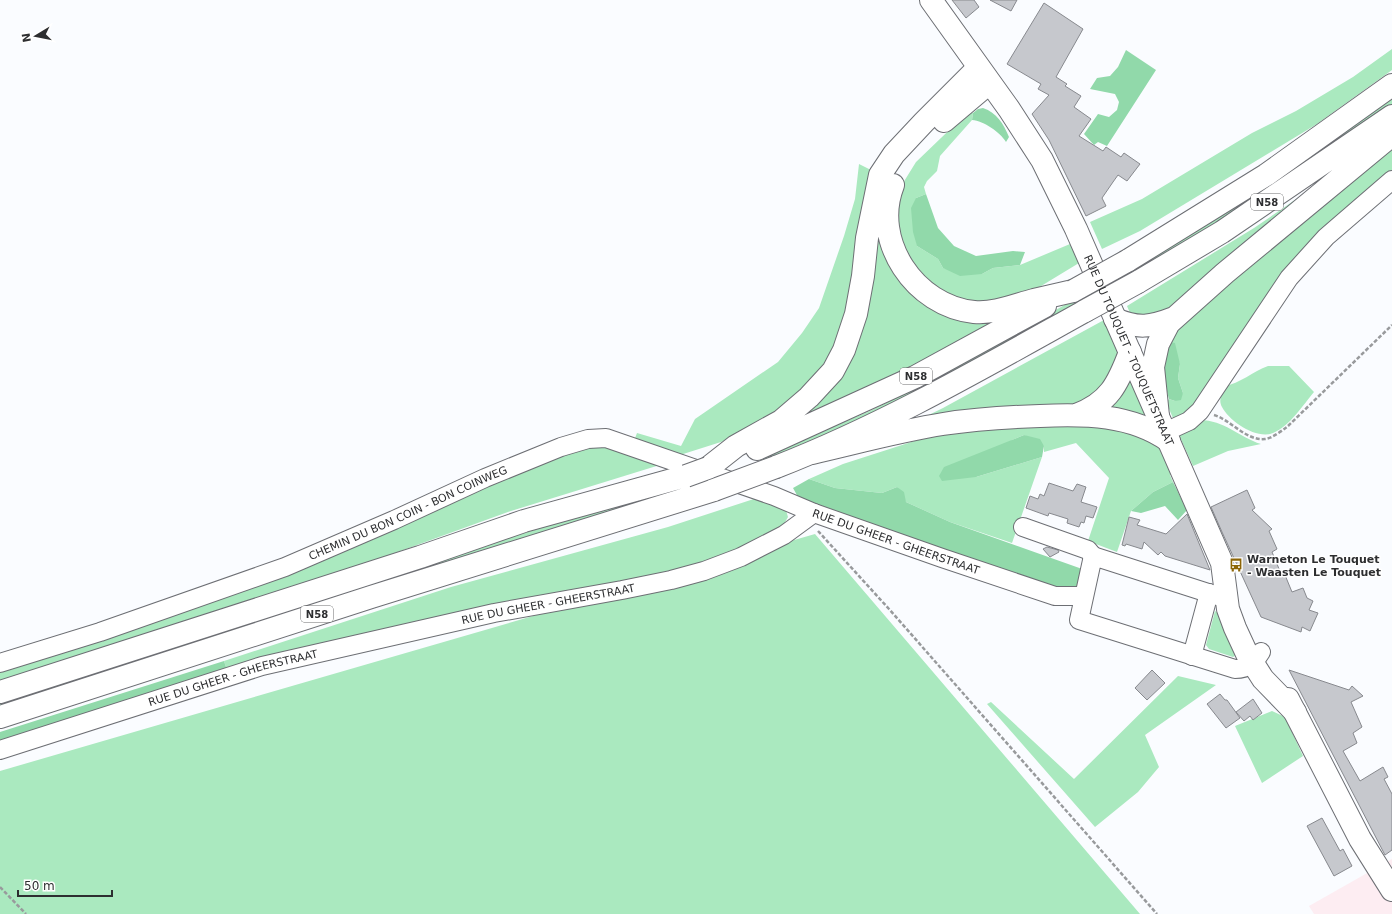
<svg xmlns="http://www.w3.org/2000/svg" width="1392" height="914" font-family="'DejaVu Sans',sans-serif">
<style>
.industrial{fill:#fdedf2}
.green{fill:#aae9bf}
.forest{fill:#91d9aa}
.building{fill:#c6c8cd;stroke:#87898e}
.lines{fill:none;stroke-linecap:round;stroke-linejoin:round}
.minor-casing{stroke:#6d6f74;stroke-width:20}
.major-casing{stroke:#6d6f74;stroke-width:24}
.highway-casing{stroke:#6d6f74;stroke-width:24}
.path{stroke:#989a9c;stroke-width:2.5;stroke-dasharray:4 2;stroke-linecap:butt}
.minor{stroke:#fff;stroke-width:18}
.major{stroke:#fff;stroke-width:22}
.highway{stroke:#fff;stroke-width:22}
.highway-bridge-casing{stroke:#6d6f74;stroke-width:24;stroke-linecap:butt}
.highway-bridge{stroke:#fff;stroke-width:22}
.labels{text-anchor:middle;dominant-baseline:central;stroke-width:3;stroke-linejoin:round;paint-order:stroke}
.shield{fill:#fff;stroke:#6c6d6e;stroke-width:1}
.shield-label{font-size:10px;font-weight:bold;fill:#2d2e30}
.street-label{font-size:11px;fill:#2d2e30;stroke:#fff}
.poi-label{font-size:11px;font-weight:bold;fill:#2d2e30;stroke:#fff;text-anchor:start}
</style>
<rect width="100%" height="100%" fill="#fafcff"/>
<path class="industrial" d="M1392 859V914H1314L1309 906Z"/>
<path class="green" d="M1392 49V70L1317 124 1140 231 1102 249 1090 222 1142 199 1252 133 1296 111 1353 77Z
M1392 96V105L1354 134 1121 284 1116 277Z
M968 112 973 113 972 120 940 156 937 171 927 181 924 187 926 194 916 198 917 246 938 259 943 268 982 274 993 268 1020 265 1070 244 1079 263 1023 297 986 306 945 296 911 266 896 228V204L903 183 916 162Z
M1392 146V172L1331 226 1204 394 1183 417 1173 418 1166 402 1169 399 1175 401 1183 393 1178 378 1180 364 1169 342 1177 327Z
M1362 154 1160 317 1132 318 1127 306 1254 228Z
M859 164 875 172 847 316 837 342 825 364 808 386 766 423 721 442 680 455 634 441 637 433 681 446 695 419 778 362 802 333 819 308 844 236 855 199Z
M898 165 891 182 905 279 1005 316 882 384 783 427 838 372 880 201Z
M1086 293 1090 300 952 379 763 466 760 458 870 411 918 387Z
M1104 320 1122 362 1092 404 892 433 943 408Z
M1268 366H1289L1314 392C1303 405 1290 426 1273 433 1257 440 1229 421 1222 407 1218 400 1222 393 1224 386 1240 384 1253 371 1268 366Z
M1128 376 1150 423 1101 412Z
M1198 420C1223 419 1239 437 1261 444L1228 451 1193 466 1179 435Z
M1019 424 1118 425 1158 442 1172 474 1170 475 1173 482 1153 492 1131 511 1117 552 1088 541 1109 478 1076 443 1044 452V446L1024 435 1012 440 976 477 1042 457 1012 543 950 522 906 502 897 487 882 493 835 488 809 479 843 464 930 436Z
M598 443 663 464 511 511 362 565 0 682V667Z
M704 480 712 486 0 711V702L497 541Z
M763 496 785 507 788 517 781 529 717 562 815 534 1140 914H0V771L667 577 227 670 224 661 451 587 668 527Z
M1215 611 1218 613 1235 656 1233 657 1209 649 1206 645Z
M1178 676 1216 685 1145 735 1159 767 1138 792 1095 827 987 704 991 702 1074 779Z
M1272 711 1285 717 1303 756 1262 783 1235 726Z"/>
<path class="forest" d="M1126 50 1156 70 1107 146 1098 142 1094 145 1084 134 1098 114 1109 117 1117 110 1119 102 1115 94 1090 89 1097 78 1110 76 1118 67Z
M983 108C997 113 1003 123 1009 137L1006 142C1000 132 984 121 972 120L973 113 978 109Z
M926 194 938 228 954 246 976 256 1013 251 1025 252 1020 265 993 268 982 274 960 276 943 268 938 259 917 246 913 232 911 208 916 198Z
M1169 342 1175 343 1180 364 1178 378 1183 393 1181 400 1175 401 1169 399C1163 381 1164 360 1169 342Z
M1024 435 1040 439 1044 446 1042 457 976 477 942 481 939 476 944 467Z
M809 479 835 488 882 493 897 487 904 492 906 502 950 522 1085 570 1079 591 1059 588 977 562 798 497 793 488Z
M1173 482 1187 510 1178 520 1165 506 1141 513 1131 511 1153 492Z
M224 661 227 670 0 745V732Z"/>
<path class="building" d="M952 0H974L979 7 966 18Z
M990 0H1017L1011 11Z
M1044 3 1083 29 1056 77 1067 84 1065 86 1081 96 1074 107 1091 119 1079 136 1103 151 1106 147 1121 157 1124 153 1140 164 1127 181 1118 175 1113 182 1102 198 1106 206 1086 216 1049 140 1032 114 1049 95 1038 89 1041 84 1007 64Z
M1049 483 1073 491 1077 484 1086 487 1081 502 1097 507 1093 518 1086 516 1084 523 1081 522 1079 527 1067 523 1068 519 1049 513 1048 516 1026 508 1030 496 1038 499 1040 494 1044 496Z
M1247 490 1255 508 1252 510 1272 529 1269 531 1277 549 1272 552 1282 576 1285 575 1292 592 1303 588 1307 598 1313 601 1309 610 1318 613 1310 631 1302 627 1301 632 1261 617 1222 532 1211 507Z
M1187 514 1210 570 1165 556 1161 552 1158 555 1144 542 1142 549 1126 544 1125 546 1122 545 1129 517 1140 520 1137 525 1166 534Z
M1047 547 1058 550 1059 552 1050 557 1043 549Z
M1152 670 1165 683 1147 700 1135 688Z
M1289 670 1349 690 1352 686 1363 696 1351 702 1362 727 1353 733 1357 743 1343 751 1360 781 1383 767 1388 777 1384 779 1392 794V850L1385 855Z
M1220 694 1225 700H1227L1240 718 1226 728 1207 704Z
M1253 699 1262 713 1253 720 1250 716 1244 721 1236 712Z
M1322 818 1340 851 1343 849 1352 866 1334 876 1307 826Z"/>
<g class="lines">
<g class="minor-casing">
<g id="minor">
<path d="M1165 432 1189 421 1200 411 1289 278 1326 237 1392 180"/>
<path d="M1023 527 1088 550 1093 556"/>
<path d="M1227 599 1093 556 1079 620 1235 669C1249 669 1254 663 1261 652"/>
<path d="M1192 656 1209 593"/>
<path id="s1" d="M0 663 100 632 285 567 394 520 485 478 561 447 588 439 606 438 774 496 814 513 942 558 1055 596H1083"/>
<path id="s2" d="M0 750 262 666 494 613 622 590 671 580 704 571 741 557 784 535 814 513"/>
</g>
</g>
<g class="major-casing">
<g id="major">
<path id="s3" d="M931 0 1009 109 1042 160 1076 229 1222 563 1228 609 1235 628 1247 654 1263 679 1295 712"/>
<path d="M1288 699 1360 839 1392 890"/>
</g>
</g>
<g class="highway-casing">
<path id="highway" d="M944 121 989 83
M893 185C871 241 915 306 974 312 994 314 1015 305 1034 300 1047 297 1060 294 1073 291
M1127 261 1266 175 1392 85
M1138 282 1222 232 1392 116
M1115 319C1138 329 1151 327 1174 318
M1076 415C1109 403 1118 384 1130 352
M1158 416 1153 367 1158 344 1169 323 1225 273 1392 135
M757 449 915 377 1045 306
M812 453C856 443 899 431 943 424 975 419 1008 417 1040 416 1085 414 1131 414 1169 441
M776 467C884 425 984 367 1085 311
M708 468 736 446 781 421 809 397 833 371 844 350 856 314 863 276 867 238 880 175 894 154 924 122 978 68
M0 692 420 557 524 521 686 476
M0 717 371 597 714 490"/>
</g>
<path class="path" d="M1214 415C1231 420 1246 441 1265 439 1273 438 1281 431 1287 427L1392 325
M818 531 889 609 1157 914
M0 887 26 914"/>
<use href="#minor" class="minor"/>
<use href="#major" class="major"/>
<use href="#highway" class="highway"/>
<g class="highway-bridge-casing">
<path id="highway-bridge" d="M1073 291 1127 261
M1085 311 1138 282
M686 476 708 468
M714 490 776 467"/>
</g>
<use href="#highway-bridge" class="highway-bridge"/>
</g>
<defs>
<g id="bus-bare" transform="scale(1.08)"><path d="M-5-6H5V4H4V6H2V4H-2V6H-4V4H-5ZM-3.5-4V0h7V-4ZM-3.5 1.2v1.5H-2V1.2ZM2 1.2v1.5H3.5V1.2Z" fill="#8c6507" stroke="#fff" stroke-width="2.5" paint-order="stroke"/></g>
</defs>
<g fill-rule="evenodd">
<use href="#bus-bare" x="1236" y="565"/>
</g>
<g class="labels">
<g class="shield">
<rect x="1251" y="194" width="32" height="16" rx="3"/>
<rect x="900" y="368" width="32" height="16" rx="3"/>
<rect x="301" y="606" width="32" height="16" rx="3"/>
</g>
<g class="shield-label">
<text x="1267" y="202">N58</text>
<text x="916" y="376">N58</text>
<text x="317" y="614">N58</text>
</g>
<g class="street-label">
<text stroke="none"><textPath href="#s3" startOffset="404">RUE DU TOUQUET - TOUQUETSTRAAT</textPath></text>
<text stroke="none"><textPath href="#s1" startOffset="435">CHEMIN DU BON COIN - BON COINWEG</textPath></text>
<text stroke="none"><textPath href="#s1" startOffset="956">RUE DU GHEER - GHEERSTRAAT</textPath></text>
<text stroke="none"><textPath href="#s2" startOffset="568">RUE DU GHEER - GHEERSTRAAT</textPath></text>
<text stroke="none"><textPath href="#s2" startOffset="244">RUE DU GHEER - GHEERSTRAAT</textPath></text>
</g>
<g class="poi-label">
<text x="1247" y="559">Warneton Le Touquet<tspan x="1247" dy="13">- Waasten Le Touquet</tspan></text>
</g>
</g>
<g transform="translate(36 36) rotate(260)" stroke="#ffffff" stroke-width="3" paint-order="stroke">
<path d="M0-3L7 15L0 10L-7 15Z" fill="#2d2e30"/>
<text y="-6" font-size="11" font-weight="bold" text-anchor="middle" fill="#2d2e30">N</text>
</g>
<path d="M18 890v6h94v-6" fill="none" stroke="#2d2e30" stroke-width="2"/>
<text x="24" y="890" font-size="12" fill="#2d2e30" stroke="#ffffff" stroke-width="3" paint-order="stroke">50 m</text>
</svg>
